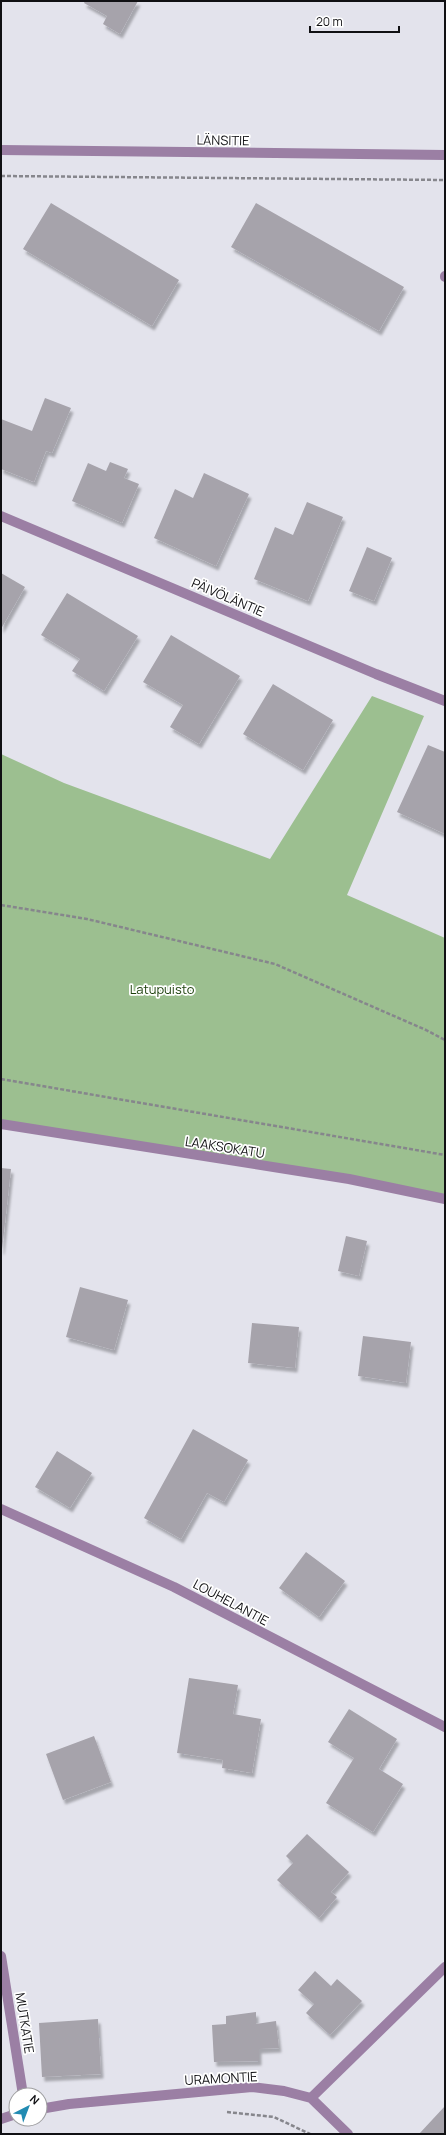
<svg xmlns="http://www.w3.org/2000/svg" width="446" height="2135" font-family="Manrope,sans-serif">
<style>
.green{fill:#9cbf90}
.building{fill:#a6a3ab;filter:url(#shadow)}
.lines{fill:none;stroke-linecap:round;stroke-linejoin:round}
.path{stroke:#86868c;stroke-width:2.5;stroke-dasharray:4 2;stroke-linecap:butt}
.minor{stroke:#9b7fa4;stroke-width:10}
.labels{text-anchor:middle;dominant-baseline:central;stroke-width:3.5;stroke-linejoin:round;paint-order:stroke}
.street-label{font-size:13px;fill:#101013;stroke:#fff}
.park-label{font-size:13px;fill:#1a3e09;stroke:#fff}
</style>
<defs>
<filter id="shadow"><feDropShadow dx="2.5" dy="4.5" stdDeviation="1" flood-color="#0004"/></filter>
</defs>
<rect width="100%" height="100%" fill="#e3e3ec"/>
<path class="green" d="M372 696 424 716 347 895 445 938V1199L1 1124V754L64 783 270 859Z"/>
<path class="building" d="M85 1H138L120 34 103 24 107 16 84 3Z
M51 203 179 280 152 326 23 249Z
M256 203 404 287 379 331 231 247Z
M45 398 71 408 52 453 46 451 34 482 1 469V419L32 431Z
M110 462 128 469 124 478 139 484 122 523 72 501 88 463 106 471Z
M204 473 249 494 216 566 154 538 175 489 193 498Z
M307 502 343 517 308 601 254 579 275 527 293 535Z
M367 547 392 558 374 601 349 591Z
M1 573 25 587 1 629Z
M67 593 138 636 104 691 72 671 80 659 41 635Z
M171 635 240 676 199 744 170 727 183 705 143 682Z
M273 684 333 720 303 770 243 734Z
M428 745 445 752V834L397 812Z
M1 1168 11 1169 2 1250H1Z
M346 1236 367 1241 359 1276 338 1271Z
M80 1287 128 1300 114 1350 66 1337Z
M252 1323 299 1327 295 1368 248 1363Z
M363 1336 411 1342 406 1383 358 1376Z
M193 1429 248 1460 224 1502 207 1493 181 1539 144 1518Z
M57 1451 92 1473 70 1508 35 1487Z
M306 1552 345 1581 319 1617 279 1588Z
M189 1678 238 1685 233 1714 261 1719 252 1773 222 1768 223 1760 177 1753Z
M349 1709 397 1739 379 1769 403 1784 373 1832 326 1803 354 1758 328 1742Z
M94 1736 111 1782 63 1800 46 1754Z
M307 1834 349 1872 331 1892 337 1897 319 1918 277 1880 293 1863 286 1856Z
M315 1971 331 1986 337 1979 362 2001 330 2035 306 2013 314 2004 298 1990Z
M256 2012V2024L276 2021 279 2048 259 2049V2061L214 2062 212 2025 226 2024V2016Z
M98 2019 101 2074 42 2077 39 2023Z
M445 2106V2134H419Z"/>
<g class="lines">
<path class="path" d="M1 176 445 180
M1 905 87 919 275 964 426 1030 445 1040
M1 1079 445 1155
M227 2112 274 2117 310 2134"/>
<path class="minor" d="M1 150 445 155
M445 276V277
M1 516 376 674 445 701
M1 1124 349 1179 445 1199
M1 1509 174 1587 445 1727
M1 1956 23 2095
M311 2098 445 1967
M40 2109 69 2104 252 2087 284 2091 311 2098 348 2134
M1 2119 16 2114"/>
</g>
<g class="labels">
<g class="street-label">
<text transform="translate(223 140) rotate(1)">LÄNSITIE</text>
<text transform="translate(228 597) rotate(23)">PÄIVÖLÄNTIE</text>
<text transform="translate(225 1147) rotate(9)">LAAKSOKATU</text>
<text transform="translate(231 1602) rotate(28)">LOUHELANTIE</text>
<text transform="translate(25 2023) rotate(81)">MUTKATIE</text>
<text transform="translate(221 2078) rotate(-3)">URAMONTIE</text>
</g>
<g class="park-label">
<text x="162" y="989">Latupuisto</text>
</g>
</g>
<rect width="446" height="2135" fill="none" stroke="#101013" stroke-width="4"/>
<g transform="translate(28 2107) rotate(42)"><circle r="19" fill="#ffffff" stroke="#9f9fa1"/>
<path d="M0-3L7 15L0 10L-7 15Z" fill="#228bb2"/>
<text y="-6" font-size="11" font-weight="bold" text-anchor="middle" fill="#101013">N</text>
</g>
<path d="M310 26v6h89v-6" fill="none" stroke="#101013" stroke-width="2"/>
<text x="316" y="26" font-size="12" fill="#101013" stroke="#ffffff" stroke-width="3" paint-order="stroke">20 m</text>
</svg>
